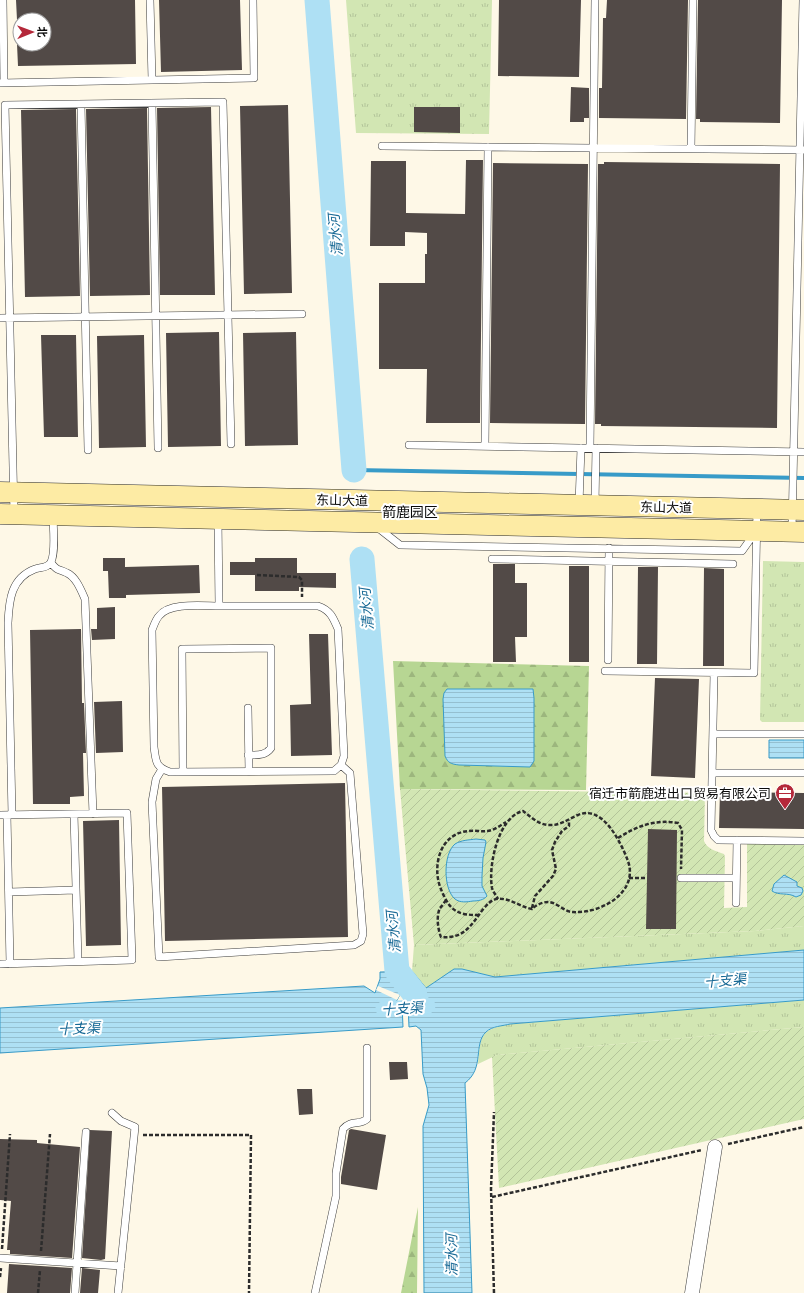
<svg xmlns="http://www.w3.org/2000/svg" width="804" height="1293" font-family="'PT Serif','Noto Sans SC',serif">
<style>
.grass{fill:url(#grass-tufts)}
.forest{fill:url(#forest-firs)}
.garden{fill:url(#garden-furrows)}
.water{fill:url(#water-rules);stroke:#389bc8}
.pier{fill:#fef8e7}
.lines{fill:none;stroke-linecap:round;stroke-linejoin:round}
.stream{stroke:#389bc8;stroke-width:4}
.canal{stroke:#aee0f4;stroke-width:15}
.river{stroke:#aee0f4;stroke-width:25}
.building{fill:#524a47}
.service-casing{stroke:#3d3d3d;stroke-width:8}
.minor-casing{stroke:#3d3d3d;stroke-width:15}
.secondary-casing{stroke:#2c2c2c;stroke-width:21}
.path{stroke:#2c2c2c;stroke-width:2.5;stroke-dasharray:4 2;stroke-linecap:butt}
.service{stroke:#fff;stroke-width:7}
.minor{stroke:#fff;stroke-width:14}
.secondary{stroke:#fdeba4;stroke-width:20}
.labels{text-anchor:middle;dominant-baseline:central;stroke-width:4;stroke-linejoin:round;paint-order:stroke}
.street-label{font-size:13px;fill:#0a0a0a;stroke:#fff}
.poi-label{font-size:13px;fill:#0a0a0a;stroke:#fff;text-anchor:end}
.water-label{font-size:14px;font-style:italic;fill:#196a96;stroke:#fff}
.neighbourhood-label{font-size:14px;fill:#0a0a0a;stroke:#fff}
</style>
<defs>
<pattern id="grass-tufts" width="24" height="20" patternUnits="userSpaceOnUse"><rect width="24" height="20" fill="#d2e6b3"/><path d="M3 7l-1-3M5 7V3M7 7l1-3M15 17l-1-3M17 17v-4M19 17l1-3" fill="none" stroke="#b3c499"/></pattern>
<pattern id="forest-firs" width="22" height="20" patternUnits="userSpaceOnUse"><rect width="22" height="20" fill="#b7d693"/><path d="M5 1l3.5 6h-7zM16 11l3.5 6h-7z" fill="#9cb67d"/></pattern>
<pattern id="garden-furrows" width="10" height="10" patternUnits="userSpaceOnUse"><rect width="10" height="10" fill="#d2e6b3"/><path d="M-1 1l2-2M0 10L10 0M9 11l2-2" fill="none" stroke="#b3c499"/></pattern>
<pattern id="water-rules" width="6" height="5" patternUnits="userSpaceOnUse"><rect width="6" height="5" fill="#aee0f4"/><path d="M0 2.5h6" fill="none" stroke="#94bfd0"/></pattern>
</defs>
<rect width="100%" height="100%" fill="#fef8e7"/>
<path class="grass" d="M346 0H492L489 134 356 133Z
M763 561 804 562V722H762L760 720Z
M804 926V950L495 977 462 969H455L426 988 412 971 414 945 755 931Z
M804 1000V1027L497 1055 478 1064C481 1035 479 1030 510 1024Z"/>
<path class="forest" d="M393 661 589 666 586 790 400 789Z
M418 1207 417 1293H401Z"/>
<path class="garden" d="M400 789 705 793 704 841C707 849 716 851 724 854L725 857 724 908 747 907V844L804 845V926L755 931 414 945Z
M804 1027V1119L499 1188 492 1057 497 1055Z"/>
<path class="water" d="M447 689H533L534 698V761L530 767 459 765C451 764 448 763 445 756L443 699 444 693Z
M769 740H804V758H769Z
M476 839 485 840 486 842 483 858 482 876V886L487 896C484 900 478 901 473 901 467 902 460 903 455 899 443 889 443 854 455 844 461 840 469 840 476 839Z
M784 875 797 882V886L802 888 803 891 801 895 796 897C788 892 779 896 772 891L774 884Z
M804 950V1000L510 1024C503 1026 492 1026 486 1032 473 1044 485 1068 465 1083L472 1293H424L423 1126 429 1105 427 1088 423 1074 421 1030 416 1026 409 1027 408 1004 414 1003 403 989 395 1004H402L403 1027 0 1053V1008L364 986 375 993 380 979V972L412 971 426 988 454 969H462L495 977Z"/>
<path class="pier" d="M422 984 426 988 411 999 407 995Z
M378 986 400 995 397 1000 376 990Z"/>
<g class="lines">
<path class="stream" d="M354 470 804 478"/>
<path class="canal" d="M383 1009 428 1006"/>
<path class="river" d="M317 0 354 470
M362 559 397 971 414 993 416 999"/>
</g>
<path class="building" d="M16 0H135L136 64 18 66 17 44H44V20H17Z
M159 0H240L242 70 161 72Z
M499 0H581L579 77 498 76Z
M607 0H688L686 119 599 118V88H602L603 18H606Z
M698 0H782L780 123 700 122V119H696Z
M571 87 589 88V118H584V122H570Z
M288 105 292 293 244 294 240 106Z
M211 107 215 295H160L157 108Z
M414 107H460V133L414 132Z
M147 108 150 295 90 296 86 109Z
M76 109 80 296 25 297 21 110Z
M466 160H483L480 423H426L427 369H379V283H425V254H427V233L405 232V246H370L371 161H406V213L465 214Z
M604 162 780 164 777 428 601 426V424H595L598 164H604Z
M493 163 588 164 585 424 490 423Z
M219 332 221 446 168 447 166 333Z
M296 332 298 445 245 446 243 333Z
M41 335H76L78 437H44Z
M144 335 146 447 99 448 97 336Z
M103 558H125V567L199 565 200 593 126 595V598H109L108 571H103Z
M255 558H297V573H336V588L299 587V591H255V575H230V562H255Z
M493 564H515V583H527V637H515L516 662H493Z
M569 566H589V662H569Z
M638 567H658L657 664H637Z
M704 568 724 569V666H703Z
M115 607V639L92 640 91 629H97V608Z
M81 629 82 703H84L86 753H83L84 796 70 797V804H33L30 630Z
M309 634H328L332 755 291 756 290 705 311 704Z
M655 678 699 679 695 778 651 776Z
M122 701 123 752 96 753 94 702Z
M345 783 348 937 165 941 162 787Z
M720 792 804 793V829L719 828Z
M119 820 121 945 86 946 83 821Z
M648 829 677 830 676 929H646Z
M389 1062H407L408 1079 390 1080Z
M297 1089H312L313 1114 299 1115Z
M351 1129 386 1135 377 1190 341 1184V1177L349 1130Z
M90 1130 112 1131 105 1259 101 1260 82 1258Z
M0 1139 37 1140V1143L80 1147 72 1258 10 1254V1250H7L11 1201 0 1200Z
M9 1264 72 1268 70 1293H7Z
M82 1268 100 1270 98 1293H80Z"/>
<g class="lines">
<g class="service-casing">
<path id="service" d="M3 0 4 82
M150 0 152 80
M0 83 254 78 253 0
M152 103 158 448
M81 104 88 450
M382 146 804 150
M691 149 693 0
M0 318 302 314
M409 445 804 452
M485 446 488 147
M590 448 595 0
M579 504 581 448
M595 504 596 448
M14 513 5 105 223 102 231 444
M218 519 219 606H318C330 610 333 617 338 629L344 756 341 765 334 771 170 772C155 767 156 761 154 747L152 630C154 625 156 619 159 616 169 602 203 606 219 606
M377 527 400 545 742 551 754 534
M792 530 803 0
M492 559 733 564
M51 563C59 572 57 568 67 573 76 577 81 590 85 599L93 814
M608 660 609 548
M605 671 754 673 757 509
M714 673 711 830 714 836 718 840 804 841
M248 708 249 772
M713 734H804
M162 769 156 779 152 802 159 957 354 945 361 941 363 934 350 773 341 765
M183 772 182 649 271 648V748C265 756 258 755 248 755
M712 773H804
M74 814 78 961
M0 815 127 813 132 960 0 964
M7 815 10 964
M12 815 8 623C9 600 11 578 35 569 41 567 48 568 51 562 56 552 53 527 53 516
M681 878H736
M9 892 76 890
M736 903 737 840
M112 1113 121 1121 135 1127 118 1293
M0 1258 121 1266
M75 1293 86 1132
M315 1293 336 1196V1173L343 1129C352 1119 359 1126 367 1119V1048"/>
</g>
<g class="minor-casing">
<path id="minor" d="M692 1293 715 1147"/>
</g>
<g class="secondary-casing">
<path id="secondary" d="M0 492 804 510
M0 514 804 532"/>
</g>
<path class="path" d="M257 575 299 577 302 580V597
M618 838C637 826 655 819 678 823L682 830 681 869
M629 878H646
M446 900C444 903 442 906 440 908 436 916 438 930 441 937 465 939 471 925 484 908 488 904 490 901 496 899 509 897 520 907 532 909 536 905 542 902 548 902 557 902 564 912 573 912 600 914 639 893 628 861 621 843 603 804 578 815 568 819 560 826 549 825 539 825 531 817 523 811 498 817 488 866 492 888 493 892 496 895 498 899
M532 908 535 896 553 876 556 869 552 850 555 842 562 831 569 826V820
M479 915C461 915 452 913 444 896 438 884 436 874 438 861 441 844 452 832 469 831 475 830 481 832 487 831 493 831 501 825 506 822
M143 1135H251L249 1293
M728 1144 804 1127
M492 1197 702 1150
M2 1249 10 1134
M41 1251 50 1134
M0 1277 1 1268
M38 1293 40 1270
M494 1293 491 1189 494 1112"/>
<use href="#service" class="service"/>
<use href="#minor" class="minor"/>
<use href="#secondary" class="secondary"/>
</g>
<defs>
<g id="office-pin" transform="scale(1)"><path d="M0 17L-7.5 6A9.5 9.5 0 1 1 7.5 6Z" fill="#b4283a" stroke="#fff"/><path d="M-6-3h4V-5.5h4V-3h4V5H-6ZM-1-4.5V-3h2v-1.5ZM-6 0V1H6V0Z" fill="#fff"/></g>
</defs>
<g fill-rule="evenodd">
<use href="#office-pin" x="785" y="793"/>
</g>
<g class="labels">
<g class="street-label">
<text transform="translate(342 500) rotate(1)">东山大道</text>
<text transform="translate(666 507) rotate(1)">东山大道</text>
</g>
<g class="poi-label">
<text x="771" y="793">宿迁市箭鹿进出口贸易有限公司</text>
</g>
<g class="water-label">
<text transform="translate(335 235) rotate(-95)">清水河</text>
<text transform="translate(366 609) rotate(-95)">清水河</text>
<text transform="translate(393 932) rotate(-95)">清水河</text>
<text transform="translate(725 980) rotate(-5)">十支渠</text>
<text transform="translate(402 1008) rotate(-4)">十支渠</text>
<text transform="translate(79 1028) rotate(-3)">十支渠</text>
<text transform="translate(451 1255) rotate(-91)">清水河</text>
</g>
<g class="neighbourhood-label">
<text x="410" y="511">箭鹿园区</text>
</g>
</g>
<g transform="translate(32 32) rotate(89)"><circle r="19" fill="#ffffff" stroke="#9d9d9d"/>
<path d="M0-3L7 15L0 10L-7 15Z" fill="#b4283a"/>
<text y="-6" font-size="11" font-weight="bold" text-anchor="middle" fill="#0a0a0a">北</text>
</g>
</svg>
